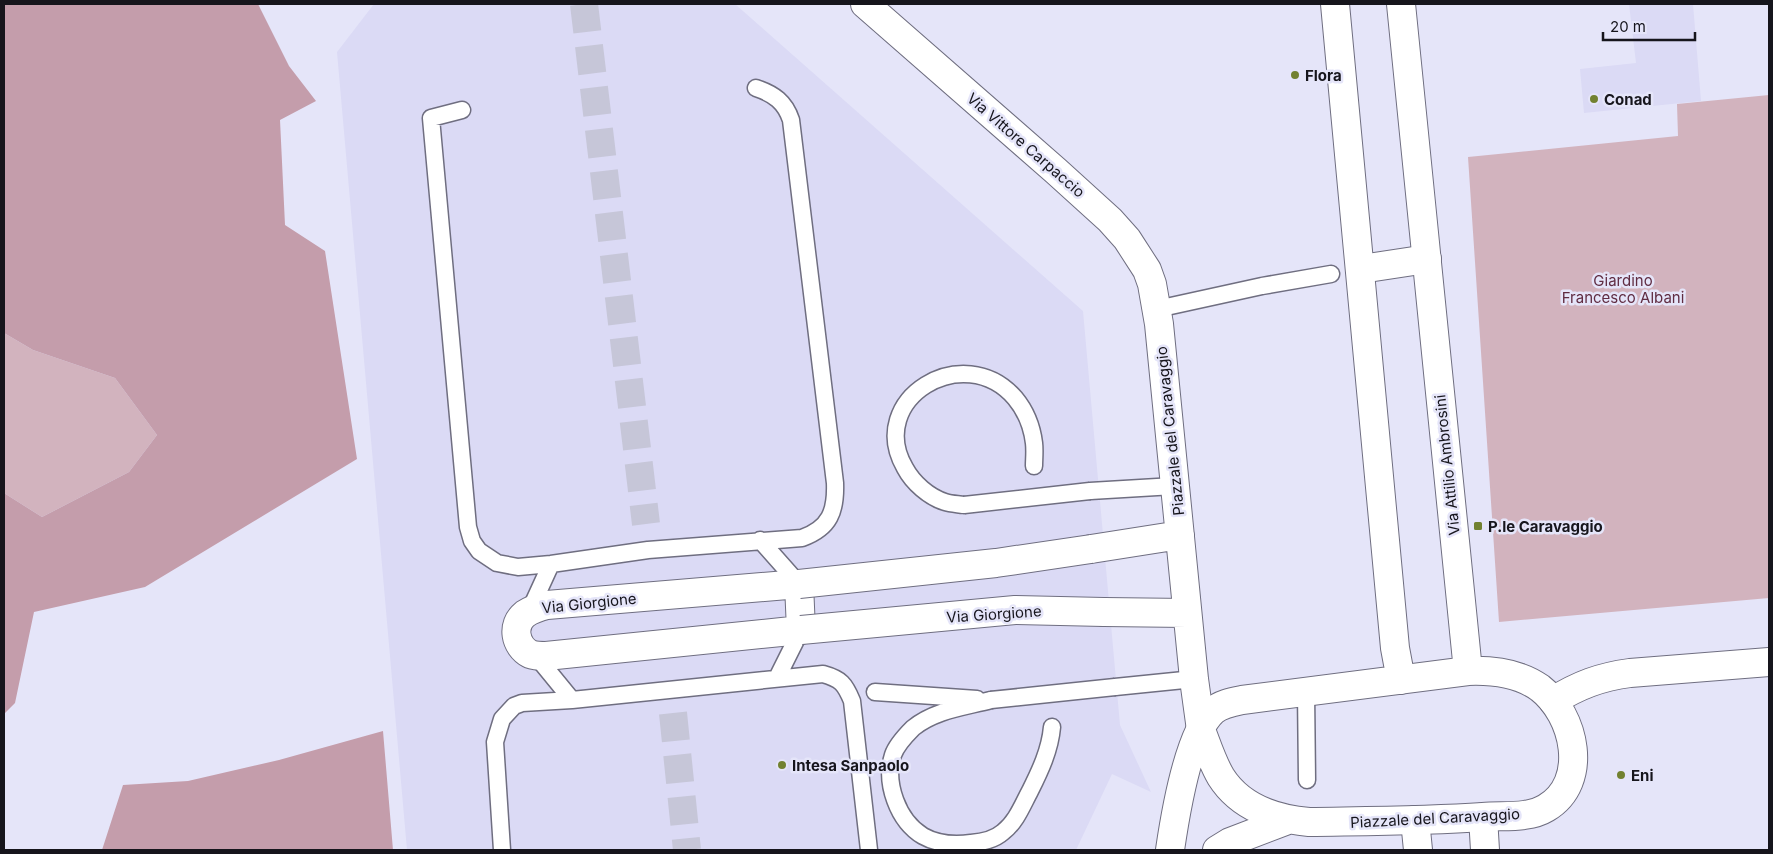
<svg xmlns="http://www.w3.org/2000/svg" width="1773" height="854" font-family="Inter,sans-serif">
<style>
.built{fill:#dbdaf5}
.green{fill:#d2b3be}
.forest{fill:#c49dab}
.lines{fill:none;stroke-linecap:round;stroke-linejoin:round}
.street-tunnel{stroke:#c6c6d8;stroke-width:28;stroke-dasharray:28 14;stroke-linecap:butt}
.lane-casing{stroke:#6f6e80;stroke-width:19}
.street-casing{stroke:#6f6e80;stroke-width:30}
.secondary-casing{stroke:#6f6e80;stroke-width:30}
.lane{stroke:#fff;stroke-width:16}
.street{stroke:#fff;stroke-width:28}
.secondary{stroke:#fff;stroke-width:28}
.lane-bridge-casing{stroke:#6f6e80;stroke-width:19;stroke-linecap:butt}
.street-bridge-casing{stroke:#6f6e80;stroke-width:30;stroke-linecap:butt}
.lane-bridge{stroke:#fff;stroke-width:16}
.street-bridge{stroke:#fff;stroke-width:28}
.poi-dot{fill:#728130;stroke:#e5e5f9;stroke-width:2}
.labels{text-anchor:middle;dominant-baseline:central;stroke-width:5;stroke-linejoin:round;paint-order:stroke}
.poi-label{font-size:15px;font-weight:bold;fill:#16151c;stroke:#e5e5f9;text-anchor:start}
.street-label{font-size:15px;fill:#16151c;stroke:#e5e5f9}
.park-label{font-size:15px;fill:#602c42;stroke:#e5e5f9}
</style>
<rect width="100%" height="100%" fill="#e5e5f9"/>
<path class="built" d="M374 4H735L1083 311 1120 725 1151 792 1112 774 1076 850H407L337 52Z
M1629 4H1693L1701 101 1584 113 1580 69 1636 63Z"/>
<path class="green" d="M1769 95V598L1499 622 1468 157 1678 136 1677 104Z
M4 333 33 350 115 378 157 435 129 472 42 517 4 493Z"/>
<path class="forest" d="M4 4H258L289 66 316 101 280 120 285 225 325 251 357 459 145 587 34 612 15 703 4 714V493L42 517 129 472 157 435 115 378 33 350 4 333Z
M383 731 393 850H102L123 785 188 781 279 760Z"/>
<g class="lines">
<path class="street-tunnel" d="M584 4 646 524
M673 713 687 850"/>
<g class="lane-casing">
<path id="lane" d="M462 110 431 118 468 527 472 541 479 551 497 563 518 567 551 564 648 550 802 538C830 528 836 511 835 483L791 120C785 102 774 94 756 88
M1157 309 1262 286 1331 274
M1090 491 1174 486
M964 505C958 504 951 504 945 502 929 497 913 483 905 468 865 399 964 339 1015 398 1025 410 1032 427 1034 443 1035 451 1034 459 1034 466
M760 540 799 584
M529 612 551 564
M536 656 572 700
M777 678 801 630
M1115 687 1194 679
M1306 691 1307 780
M875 692 977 699
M991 700C965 707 935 710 913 728 906 735 896 746 893 755 884 783 898 821 923 836 937 844 955 845 971 843 983 842 994 840 1003 832 1016 822 1022 806 1030 791 1040 771 1050 750 1052 727
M502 850 495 742 502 719 514 706 522 703 572 700 823 674C841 679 845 684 852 701L869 850"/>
</g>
<g class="street-casing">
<path id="street" d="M865 4 1056 171 1110 220 1127 239 1147 270 1152 284 1159 324 1194 679 1201 730
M1361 269 1427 259
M1091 549 1180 535
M799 584 801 630 546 656C541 656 535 656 530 654 515 646 511 625 525 614 532 609 539 607 547 605Z
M1104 612 1187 613
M1553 701C1579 685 1600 677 1630 673L1769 662
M1483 817 1485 850
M1415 820 1418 850"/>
</g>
<g class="secondary-casing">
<path id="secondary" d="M1335 4 1395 648 1401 680
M1401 4 1468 671
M1170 850C1175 816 1188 734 1213 711 1221 704 1232 702 1242 700L1468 671C1493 670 1519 673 1540 688 1575 715 1590 782 1546 808 1528 819 1502 815 1483 817 1425 821 1367 821 1309 822 1275 819 1240 807 1221 777 1212 762 1207 745 1201 730
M1217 850 1230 842 1288 820"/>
</g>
<use href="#lane" class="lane"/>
<use href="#street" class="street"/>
<use href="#secondary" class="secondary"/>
<g class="lane-bridge-casing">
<path id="lane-bridge" d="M964 505 1090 491
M991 700 1115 687"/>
</g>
<g class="street-bridge-casing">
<path id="street-bridge" d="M799 584 996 563 1091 549
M801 630 1015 610 1104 612"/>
</g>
<use href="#lane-bridge" class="lane-bridge"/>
<use href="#street-bridge" class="street-bridge"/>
</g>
<g class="poi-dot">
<circle cx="1295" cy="75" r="5"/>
<circle cx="1594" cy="99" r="5"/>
<rect x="1473" y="521" width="10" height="10" rx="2.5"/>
<circle cx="782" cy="765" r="5"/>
<circle cx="1621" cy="775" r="5"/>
</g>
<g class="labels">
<g class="poi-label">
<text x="1305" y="75">Flora</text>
<text x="1604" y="99">Conad</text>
<text x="1488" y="526">P.le Caravaggio</text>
<text x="792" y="765">Intesa Sanpaolo</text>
<text x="1631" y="775">Eni</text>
</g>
<g class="street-label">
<text transform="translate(1026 145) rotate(41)">Via Vittore Carpaccio</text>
<text transform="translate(1170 431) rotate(-96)">Piazzale del Caravaggio</text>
<text transform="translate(1447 465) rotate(-96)">Via Attilio Ambrosini</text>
<text transform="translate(589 603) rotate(-6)">Via Giorgione</text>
<text transform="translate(994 614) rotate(-4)">Via Giorgione</text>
<text transform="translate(1435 818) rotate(-3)">Piazzale del Caravaggio</text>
</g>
<g class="park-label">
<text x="1623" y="280">Giardino<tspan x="1623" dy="17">Francesco Albani</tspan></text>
</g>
</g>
<rect width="1773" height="854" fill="none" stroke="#16151c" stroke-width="10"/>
<path d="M1603 32v8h92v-8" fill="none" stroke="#16151c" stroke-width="2.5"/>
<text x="1610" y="32" font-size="15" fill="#16151c" stroke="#e5e5f9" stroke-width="4" paint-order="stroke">20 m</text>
</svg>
